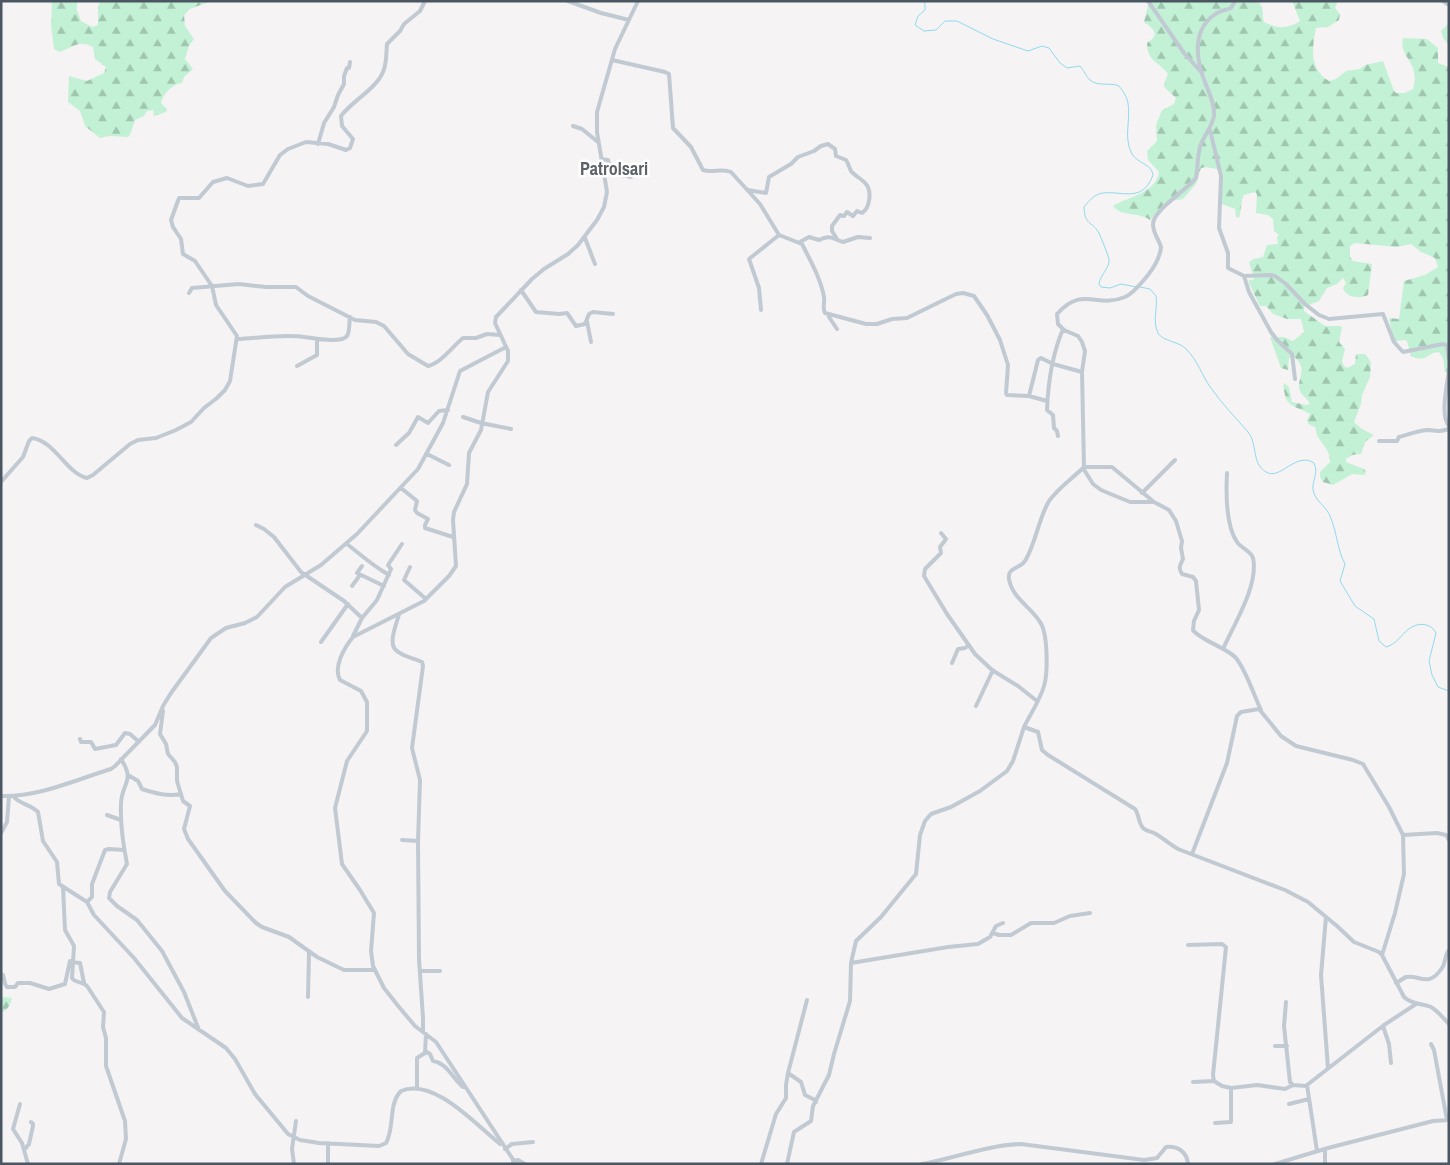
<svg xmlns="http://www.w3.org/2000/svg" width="1450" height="1165" font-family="'Archivo Narrow',sans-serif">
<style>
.forest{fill:url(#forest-firs)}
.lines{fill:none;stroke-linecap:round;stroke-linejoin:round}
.stream{stroke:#90daee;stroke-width:1}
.minor{stroke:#c1cad2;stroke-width:4}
.labels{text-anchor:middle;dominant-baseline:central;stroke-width:5;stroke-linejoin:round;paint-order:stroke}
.quarter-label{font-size:18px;font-weight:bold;fill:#5f6368;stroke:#fff}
</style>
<defs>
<pattern id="forest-firs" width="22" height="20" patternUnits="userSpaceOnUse" patternTransform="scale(1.25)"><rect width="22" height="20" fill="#c3f1d5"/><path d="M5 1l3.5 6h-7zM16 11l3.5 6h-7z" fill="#a0c6b0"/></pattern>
</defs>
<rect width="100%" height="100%" fill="#f5f3f3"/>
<path class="forest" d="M52 1H77V10L81 21 92 27 98 25V6L101 1H211L190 9 184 15 185 26 194 39 189 46 185 59 193 69 184 77 182 83C172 84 163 94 161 103L167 109 166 112 154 116 153 110 147 111 144 116 135 120 130 135 128 137 109 136 100 138 85 126 80 111 68 102 69 76 87 81 104 73 106 67 95 59 93 47C78 39 73 48 59 52L54 49 51 25Z
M1149 1H1256C1266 7 1261 13 1264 22 1277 29 1288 29 1300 21L1292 1H1338L1335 8 1340 14 1339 20 1328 27 1316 28C1312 48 1309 69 1329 81L1336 79 1346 71 1360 69 1365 65 1383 61 1394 91 1396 93H1405L1413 89C1421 62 1398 57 1403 38L1427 39 1438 48V63L1449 67V374L1445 372 1443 358 1439 352C1427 352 1427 364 1411 356L1407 341 1405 340 1396 341 1392 334 1389 318 1399 319 1404 281 1425 275 1438 267 1435 258 1421 252 1411 244 1397 247 1355 243 1350 246V257L1353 261 1372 264 1368 295C1360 299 1346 298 1343 288L1346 283 1343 278 1337 284 1327 288 1319 301 1304 307V311L1325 326H1339L1342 327 1339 342 1345 349 1342 361 1344 366 1347 368 1355 364 1356 354H1365L1371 362 1370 377 1362 395 1361 404 1354 422 1362 429 1374 435 1365 442 1361 454 1352 455 1346 459V462L1364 469 1366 472 1364 475 1352 474 1333 485 1323 482 1320 477V472L1330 462C1331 447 1314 439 1316 428 1312 425 1308 426 1307 420L1310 414C1301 408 1287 407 1285 395 1284 390 1283 388 1284 383L1289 387 1292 402 1306 405 1310 404C1308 399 1302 396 1300 391 1295 380 1310 370 1294 357L1289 358 1288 370 1281 368 1270 337H1284L1293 341 1304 332 1301 319H1287L1273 314 1266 306H1260L1248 281 1254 279 1249 262 1254 259 1263 257 1267 245 1278 244 1277 237 1279 235 1274 231 1273 219 1268 215 1256 213 1257 194 1255 192 1244 195C1240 202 1242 210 1239 218L1236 217 1235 209 1222 204 1221 170 1206 167 1201 168 1196 184 1183 199 1166 202 1150 220C1138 211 1123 218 1113 206 1128 197 1156 193 1159 172L1148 160 1147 151 1157 141 1156 125 1162 110 1174 104 1176 98 1164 87 1165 81 1168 74C1160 62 1147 62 1147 43 1160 34 1155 30 1144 22Z
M1449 23V45L1443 38 1441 31Z
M4 997 12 998C10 1005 8 1010 1 1013V999Z"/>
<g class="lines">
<path class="stream" d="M923 1 925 4V10L918 16 915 25 924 31 936 30 945 21H957L993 39 1028 51 1042 46 1049 48 1060 63 1067 68 1080 66C1084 70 1086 77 1090 80 1098 87 1110 82 1119 86 1123 91 1127 97 1128 103 1131 121 1123 137 1132 154 1137 163 1152 164 1153 175 1142 206 1117 188 1099 194 1093 196 1088 202 1084 207 1085 226 1091 220 1099 233 1102 240 1107 252 1109 259 1110 268 1100 275 1099 284L1101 287 1110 288 1121 284 1136 287
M1140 287 1150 289 1156 296C1158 308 1152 321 1158 333 1163 342 1180 341 1187 350 1198 361 1202 376 1211 388 1222 404 1236 418 1248 432 1258 444 1251 463 1266 472 1280 481 1296 451 1314 463 1319 473 1312 480 1313 490 1315 501 1326 506 1330 516 1337 532 1337 549 1345 564L1340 581 1355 606 1374 619 1379 641 1386 647C1398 644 1402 632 1412 627 1420 622 1432 624 1436 633L1429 661 1432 675 1438 687 1449 691"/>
<path class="minor" d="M568 1 601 13 629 20
M1148 1 1184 53 1202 73
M1235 1 1231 8C1226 10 1219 11 1214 15 1192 31 1196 60 1205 82 1209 93 1215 104 1214 116 1212 127 1205 134 1201 144 1197 154 1198 167 1196 178 1187 190 1153 210 1153 224 1153 234 1159 239 1161 247 1160 258 1155 266 1148 275 1142 282 1134 293 1125 297 1096 309 1083 285 1057 314L1058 324 1064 330 1078 336 1082 342 1085 351 1082 372 1084 467C1072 479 1059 487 1049 501 1038 520 1036 543 1025 561 1020 569 1007 567 1009 579 1012 598 1031 607 1040 622 1048 633 1048 673 1044 686 1040 700 1031 713 1024 727L1038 732 1042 750 1048 755 1135 809C1139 814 1138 822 1143 828 1146 831 1150 831 1154 833 1162 837 1169 844 1178 849L1285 890 1308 902 1337 926 1354 942 1379 952 1382 955 1404 997C1412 1005 1422 1003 1431 1007 1438 1011 1443 1018 1449 1024
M1443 1 1447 4
M612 60 665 72 669 74 673 128 691 147 703 170C712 173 722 168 731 172L760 204 779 235 802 244C810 260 821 279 824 297 825 304 822 308 825 313L866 324H877L892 319 907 318 956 294 963 293 974 296 987 315 1000 340 1008 365 1006 393 1007 395 1029 396 1038 360 1041 358 1053 364 1082 372
M573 126 582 129 598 142
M1210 130 1221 176 1219 228 1228 253V268L1244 276 1270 275 1275 276 1286 284 1305 304 1319 315 1329 319 1383 314 1394 342 1403 352 1443 344 1447 346 1449 359
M318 144 324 123 334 107 338 95 344 84V76L347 68H349L350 62
M601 159 608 160C612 175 616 174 631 177
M748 190 766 193 769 177 791 164 798 157 814 151 821 146 828 144 835 149 836 156 846 160C848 163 849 167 851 171 855 176 862 179 866 184 872 191 870 208 862 213L857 211 853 216 847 212 844 216 840 215 832 226V231L837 239
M585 238 595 264
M800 242 809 237 819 240C830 234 833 239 843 242L858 237 870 238
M1244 276 1249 292 1271 332 1277 340 1292 354 1295 379
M521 290 536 312 559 314 567 313 576 326 585 324 589 314 593 312 613 314
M189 293 192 288 239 284 266 287H296L308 296 355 320 376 322 384 326 408 354 428 366C441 363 453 346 463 338H476L487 334 500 335
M761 310 759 288 749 259 779 235
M828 314 829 317 837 329
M587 321 591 342
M237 339C258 338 284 334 304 337 313 338 341 344 347 336 350 332 349 322 350 317
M297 366 317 355V339
M1449 371C1447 384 1440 417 1449 426
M1029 396 1047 401
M463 417 481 423 511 429
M1058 436 1057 431 1054 428 1053 415 1047 410C1048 383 1052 355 1063 329
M1379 441H1397L1399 437C1407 435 1419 430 1428 430 1436 431 1440 432 1449 429
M396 445 409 433 418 417 428 423 439 411 448 410
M427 454 449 465
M1084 467H1112L1154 502 1169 510 1176 521 1182 541 1181 548 1183 559C1180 565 1178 568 1182 574L1193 577 1196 581 1199 610 1194 621 1193 630C1200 640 1225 647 1235 657 1245 667 1254 696 1261 710
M1083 468 1093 484 1101 490 1130 502H1154
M1 482 23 457 29 441 32 438C55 441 67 474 87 478L93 475 130 444 138 440 156 438 176 430 191 422 204 408 217 398 225 390 230 381 237 336 216 305 212 286 195 261 183 254 181 239 173 227 171 220 179 198H199L213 182 227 178 248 186 263 184 280 155 288 149 306 142 328 144 346 150 350 148 353 139 342 126 341 116C352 101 376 89 383 72 387 63 386 54 387 44L400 31 404 24 420 11 425 1
M401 488 417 501 415 510 417 513 428 519 425 525V528L453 537
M1142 493 1175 460
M256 525 264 529 274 537 301 572 344 601 362 618 377 600 391 569 388 565 402 544
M941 533 946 539 940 547 941 553 925 569 924 576 947 614 975 654 992 670 1018 686 1037 701
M347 544C361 555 373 566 389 575
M362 566 357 573 384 586
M410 567 404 580 426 599
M352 586 360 575
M399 614C397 623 387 644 397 651 404 657 414 658 422 662L423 666 412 748 420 780 418 841 419 959 423 1018V1032
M353 636 362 618
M321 642 348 604
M1223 649C1234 624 1259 585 1253 558 1251 551 1241 548 1237 542 1226 526 1226 492 1227 473
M952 663 958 649 965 648 969 645
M976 706 993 670
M163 711 160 734 166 744 168 754 175 762 177 767V781L183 801 190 806 184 829 188 839 225 891 256 923 262 927 289 937 317 957 344 970H375
M80 739 81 742H91L95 749 116 745 125 733 130 734 138 741
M121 759C136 782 121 783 121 804 120 824 123 844 127 864L110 892 109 898 117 906 137 920 162 951 184 992 199 1030
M128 775 138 781 142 789C155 793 167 797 181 794
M1 796C39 797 75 780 111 769L115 766 155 725 163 706 171 693 211 638 226 628 245 623 257 617 285 587 321 565 357 534 418 469 443 423 460 371 506 347
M14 797C20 804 31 805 38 812L43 841 57 862 59 884 87 902 94 915 134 958 182 1018 226 1048 235 1059 255 1094 288 1134 300 1140 319 1143 379 1146 386 1143C395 1127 388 1104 401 1091 434 1077 477 1126 500 1144
M107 815 121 820
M1 833 7 822 9 796
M1403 835 1437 833 1446 835 1449 840
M402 840 418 841
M1192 854 1227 763 1237 716 1241 712 1259 709 1281 736 1296 746 1353 760 1363 764 1389 807 1403 835 1404 874 1395 913 1382 955
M63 887 65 930 74 946 72 978C75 983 82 981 87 986L104 1012 103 1027 106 1038V1066L125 1121 126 1139 119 1164
M87 902 92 897V884L105 850 109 849 124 850
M1326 917 1321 975 1328 1068
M993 933 999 935H1011L1031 923H1054L1070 916 1090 913
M1188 945 1222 944 1226 947 1213 1075 1214 1081 1222 1086 1231 1088 1257 1085 1285 1089 1293 1085
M72 962 80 963 84 983
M851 963 948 947 978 944 990 937 996 926 1003 923
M420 971H440
M1 974 3 975 5 984 7 987H15L18 983H30L49 989 65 984 70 961
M1396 983C1399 982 1403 978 1406 977 1419 974 1428 989 1442 968 1446 963 1444 956 1449 950
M308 997 309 952
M807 1000 788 1073 801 1082 805 1095 815 1100 816 1102
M1286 1002 1284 1026 1290 1082 1293 1085 1306 1086
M1383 1026 1389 1044 1391 1063
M1431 1044 1434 1050 1447 1120
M1275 1046H1287
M425 1051 430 1054 433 1061C447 1063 453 1079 463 1087
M1193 1082 1214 1081
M417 1088V1058L425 1053 426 1034
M20 1104 13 1129 22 1143 28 1164
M1289 1104 1309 1099
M1215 1123 1231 1122V1088
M328 1143V1164
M25 1149 29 1144 33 1126V1124L31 1122
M505 1149 512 1144 533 1142
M1325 1149V1164
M1317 1151 1307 1085 1384 1025 1416 1004
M513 1161 518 1160 525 1164
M294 1164 292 1149 296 1121
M516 1164 436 1042 415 1026 399 1007 384 988 373 966 371 951 374 913 360 890 342 864 335 808 347 761 367 731V702L361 691 340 680C333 667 344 648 353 637L424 601 449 576 456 566 453 520 454 512 467 484 469 453 481 430 488 392 508 361V351L495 323 496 317 532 279 544 269 568 254 578 245 597 220 604 207 607 192 597 132V112L615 49 638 1
M761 1164 776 1114 786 1098V1085L788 1073
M787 1164 794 1132 811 1121 813 1106 829 1075 834 1054 850 1001 851 963 856 941 881 917 916 874 920 835 925 821 931 814 951 807 980 791 1007 771 1013 761 1024 727
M922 1164C955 1158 988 1145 1021 1144L1144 1160 1157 1158 1166 1147C1177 1146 1187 1151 1188 1164
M1275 1164 1328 1148 1433 1121 1449 1120"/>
</g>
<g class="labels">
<g class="quarter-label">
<text x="614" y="168">Patrolsari</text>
</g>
</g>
<rect width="1450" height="1165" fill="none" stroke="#4a5661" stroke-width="5"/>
</svg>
